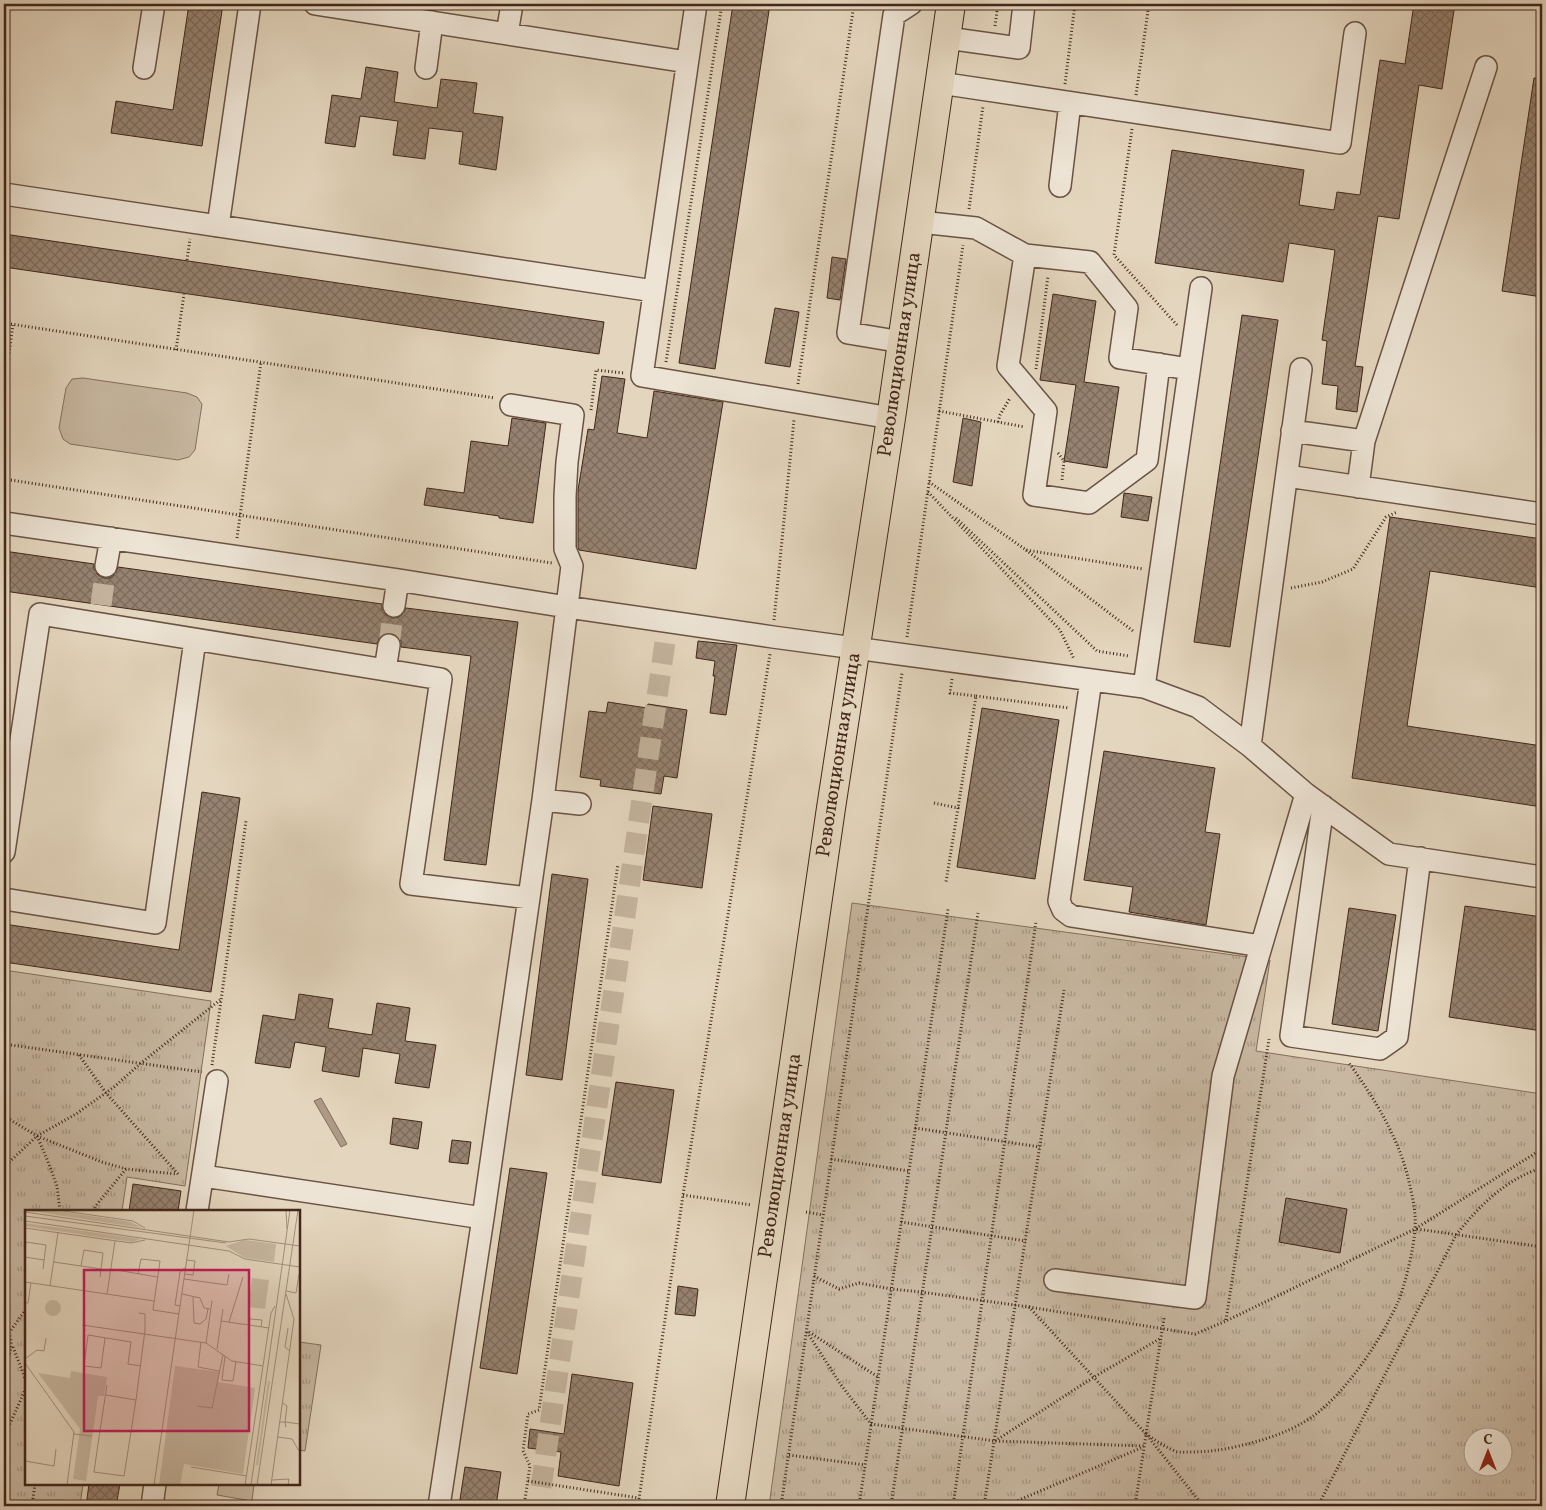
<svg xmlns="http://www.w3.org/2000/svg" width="1546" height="1510" font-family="Vollkorn,serif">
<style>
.grass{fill:url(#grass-tufts);stroke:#85705e;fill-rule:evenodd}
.garden{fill:#c8b8a2;stroke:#85705e}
.water{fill:#ad9a87;stroke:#826c5c}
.building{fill:url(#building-cross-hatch);stroke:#42271b}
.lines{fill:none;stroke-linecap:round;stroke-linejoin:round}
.minor-tunnel{stroke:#c4b39d;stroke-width:21;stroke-dasharray:21 11;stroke-linecap:butt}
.minor-casing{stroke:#6a5344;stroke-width:24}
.major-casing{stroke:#42271b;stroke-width:30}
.path{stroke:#42271b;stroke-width:3;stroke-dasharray:1 2.5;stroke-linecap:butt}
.minor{stroke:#ede4d5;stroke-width:21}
.major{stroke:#e4d6be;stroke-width:28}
.labels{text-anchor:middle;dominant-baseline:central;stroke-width:4.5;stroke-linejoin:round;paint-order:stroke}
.street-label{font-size:20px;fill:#42271b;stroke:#ede4d5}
.inset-road{fill:none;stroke:#a3907d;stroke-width:1}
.view{fill:#c2185b;fill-opacity:0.15;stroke:#c2185b;stroke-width:2.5}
.inset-edge{fill:none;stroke:#42271b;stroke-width:2.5}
</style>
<defs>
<pattern id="grass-tufts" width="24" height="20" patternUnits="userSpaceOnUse" patternTransform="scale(1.25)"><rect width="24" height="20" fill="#c8b8a2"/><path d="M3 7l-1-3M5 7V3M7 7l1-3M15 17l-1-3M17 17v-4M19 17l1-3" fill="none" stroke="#a49683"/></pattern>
<pattern id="building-cross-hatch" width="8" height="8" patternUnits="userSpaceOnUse" patternTransform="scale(1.25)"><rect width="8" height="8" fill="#968270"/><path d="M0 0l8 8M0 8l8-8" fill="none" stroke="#7c6a5b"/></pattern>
</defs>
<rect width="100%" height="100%" fill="#e4d6be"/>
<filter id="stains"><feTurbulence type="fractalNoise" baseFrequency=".004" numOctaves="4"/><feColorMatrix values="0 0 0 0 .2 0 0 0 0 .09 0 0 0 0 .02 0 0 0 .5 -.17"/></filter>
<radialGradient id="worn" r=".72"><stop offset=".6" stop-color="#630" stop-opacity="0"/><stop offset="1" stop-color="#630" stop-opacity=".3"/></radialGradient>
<path class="grass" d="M852 903 1270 960 1256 1051 1542 1094V1506H769ZM1474 1438H1504V1468H1474Z
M4 970 211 1001 185 1186 127 1177 122 1211H26V1484H83L80 1506H4Z
M299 1342 321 1345 305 1451 299 1450Z"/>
<path class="garden" d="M83 378 187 393 197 397 202 404 195 450 189 457 178 460 70 444 63 439 59 428 66 388 72 379Z
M219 1484H254L252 1501 217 1495Z"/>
<path class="water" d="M321 1098 347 1144 341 1147 314 1101Z"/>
<path class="building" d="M189 4H223L202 146 111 133 116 101 173 110Z
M733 4H770L715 369 679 363Z
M1414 4H1455L1442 89 1419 85 1399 219 1378 216 1355 366 1363 367 1357 412 1336 409 1338 386 1322 384 1327 341 1322 340 1335 250 1289 243 1283 282 1155 263 1172 150 1304 170 1299 205 1334 210 1337 192 1360 195 1380 60 1405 64Z
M366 67 398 72 394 102 437 108 441 79 477 83 473 113 503 117 496 170 459 164 463 132 429 128 425 159 393 155 398 121 360 116 355 147 325 143 332 95 361 99Z
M1534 78 1542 79V297L1502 291Z
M4 234 604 322 599 354 4 267Z
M832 257 846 259 840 300 827 298Z
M1053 294 1096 301 1084 382 1119 387 1107 468 1064 461 1076 385 1040 380Z
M775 308 799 312 790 367 765 363Z
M1242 315 1278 320 1230 647 1194 642Z
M602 376 625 379 617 433 647 438 654 391 723 402 696 569 579 550 578 547V490L588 429 594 430Z
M512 418 546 423 533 523 499 518V516L424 505 427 488 464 493 471 441 508 446Z
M963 418 981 422 972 486 953 482Z
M1124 493 1152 497 1148 521 1121 517Z
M1390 517 1542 539V588L1430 571 1407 726 1542 746V807L1352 778Z
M4 551 94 564V570L98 575 104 578H110L115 574 118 567 382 604V610L386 615 393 618 399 617 403 614 406 608 518 622 486 865 444 860 471 656 401 647V641L397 636 390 633 384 634 380 637 377 644 4 591Z
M698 641 737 645 726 715 710 713 715 676H713L715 661 696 658Z
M608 702 647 708 648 704 687 710 677 778 664 776 661 794 600 786 601 780 580 777 589 711 606 713Z
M982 708 1059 720 1035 879 957 867Z
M1104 751 1215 768 1205 832 1220 834 1206 925 1129 912 1133 887 1084 880Z
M202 792 240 798 211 992 4 962V924L179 950Z
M653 806 712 814 702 888 643 880Z
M552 874 588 879 562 1080 526 1075Z
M1465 906 1542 917V1031L1449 1017Z
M1349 908 1396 915 1378 1031 1332 1024Z
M299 994 333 999 328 1028 372 1035 377 1003 410 1008 405 1041 436 1045 429 1088 395 1083 400 1054 363 1048 359 1077 322 1071 326 1047 295 1042 290 1068 255 1063 263 1015 295 1020Z
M616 1082 674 1090 661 1183 602 1175Z
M393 1118 422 1122 418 1149 390 1144Z
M452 1140 471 1142 468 1164 449 1162Z
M510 1168 547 1173 517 1374 480 1368Z
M133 1184 181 1191 178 1211H129Z
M1286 1198 1347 1209 1340 1253 1279 1242Z
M678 1286 698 1289 695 1316 675 1314Z
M572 1374 633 1383 619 1486 558 1476 561 1452 528 1448 530 1429 564 1434Z
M465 1467 501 1472 496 1506H459Z
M89 1484H120L116 1506H86Z"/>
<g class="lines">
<path class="minor-tunnel" d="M101 605 106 566
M389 645 394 606
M541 1487 668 622"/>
<g class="minor-casing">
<path id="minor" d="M315 4 687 62
M696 4 642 376 891 418
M507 34 512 4
M947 38 1019 48 1024 4
M144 68 154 4
M426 68 432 22
M940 83 1340 143 1355 33
M1060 186 1070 103
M4 194 654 291
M920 222 976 228 1025 255 1090 262 1127 308 1120 358 1189 369
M218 226 250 4
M1025 255 1008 366 1046 411 1034 495 1089 503 1147 460 1159 364
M902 342 848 333 894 15 911 4
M1292 431 1364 441
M1287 476 1542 514
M1358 487 1364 441 1486 67
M4 523 398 580 567 607 773 637 1144 687 1198 707 1250 746 1306 794 1389 854 1542 877
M106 566 111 538
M394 606 398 580
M385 670 389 645
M1091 680 1059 901 1063 910 1071 916 1261 946
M1144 687 1201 288
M1250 746 1301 369
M543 800 580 804
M1323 806 1291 1036 1380 1049 1397 1037 1420 858
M4 852 40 614 441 679 411 884 529 898
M4 899 155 923 195 640
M203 1176 483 1218 439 1506
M197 1211 217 1081
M483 1218 543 800 572 566 565 549V496L567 462 573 415 511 405
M1055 1280 1195 1298 1223 1076 1306 794
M152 1506 155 1484"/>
</g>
<g class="major-casing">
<g id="major">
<path id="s1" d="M730 1506 831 808 891 418 951 4"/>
</g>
</g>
<path class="path" d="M995 26 998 4
M1065 84 1075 4
M1136 95 1149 4
M1132 129 1114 255 1177 325
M969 209 983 106
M187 260 190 239
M4 323 495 398
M176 350 184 294
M666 362 722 4
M1036 369 1048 276
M798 384 854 4
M4 388 13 325
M591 410 596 370 624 373
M939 411 1025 427
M998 422 1000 415 1010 398
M1058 453 1064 461 1062 480
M4 479 552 563
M929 482 1026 550 1143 569
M928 492 1060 630 1074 659
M956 518 1097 651 1129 656
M237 538 261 362
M1026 550 1133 631
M1291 588 1322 582 1353 569 1386 517 1397 512
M774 620 794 420
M907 637 963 245
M952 679 950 693 976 696 958 808
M976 696 1069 708
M934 803 958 808 946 882
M4 1044 202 1072
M79 1055 106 1093 178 1174
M212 1065 246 821
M4 1116 37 1136 102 1162 126 1169
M915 1128 1040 1147
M37 1136 47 1159 57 1186 60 1211
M831 1159 909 1171
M4 1167 37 1136 76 1114 114 1087 141 1063 220 1000
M683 1195 752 1205
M93 1211 98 1203 126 1169 176 1174
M806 1212 823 1215
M901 1222 1026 1241
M1417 1229 1542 1247
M814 1276 839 1289 859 1283 891 1289 921 1292 1029 1307 1146 1434 1203 1506
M1029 1307 1195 1334 1226 1321 1415 1229 1542 1149
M1226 1320 1269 1039
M4 1323C15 1343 12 1348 4 1368
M807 1332 841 1385 871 1424 995 1441 1144 1446
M809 1332 878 1377
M9 1333 26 1309
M13 1347 26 1381
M1146 1434C1155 1440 1165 1447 1175 1451 1180 1453 1185 1452 1190 1452 1207 1452 1222 1450 1239 1446 1265 1440 1290 1432 1312 1417 1346 1393 1381 1340 1398 1302 1405 1286 1414 1247 1415 1229 1416 1216 1414 1203 1411 1191 1402 1143 1377 1102 1349 1063
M4 1437 26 1388
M995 1441 1094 1377 1161 1338
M789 1455 865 1465
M528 1481 639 1498
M32 1506 35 1484
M524 1506 530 1466 523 1451 528 1414 539 1410 618 864
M638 1506 683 1195 770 654
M781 1506 902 673
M859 1506 948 909
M891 1506 978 913
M953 1506 1036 921
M984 1506 1064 990
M1005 1506 1141 1448
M1135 1506 1164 1318
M1318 1506 1456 1235C1474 1212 1497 1188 1524 1175 1529 1172 1536 1170 1542 1168"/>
<use href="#minor" class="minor"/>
<use href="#major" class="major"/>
</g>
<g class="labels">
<g class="street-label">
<text stroke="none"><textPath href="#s1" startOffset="1164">Революционная улица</textPath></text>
<text stroke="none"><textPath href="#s1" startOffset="759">Революционная улица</textPath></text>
<text stroke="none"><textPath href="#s1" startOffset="354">Революционная улица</textPath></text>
</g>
</g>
<g transform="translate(25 1210)">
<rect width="275" height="275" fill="#e4d6be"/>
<path d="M0 0H26L106 12 117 18ZM0 13 116 29 107 32 0 16ZM220 30 251 34 249 52 220 48 201 36ZM150 156 195 162 193 172 230 178 218 264 159 254 155 275H134ZM46 161 82 167 79 186H73L61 271 48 269 55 219 13 163 45 168ZM243 171H245L233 255H231Z" fill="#c8b8a2"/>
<path d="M227 68 244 70 240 99 223 97ZM20 98a8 8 0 1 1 16 0a8 8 0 1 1-16 0Z" fill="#c8b8a2"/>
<path class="inset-road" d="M32 0 108 11 120 18M261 0 262 19M0 2 204 32 224 29 275 36M0 6 201 33M0 11 204 41 220 49 275 57M0 18 106 33 120 30M0 41 1 32 21 35 18 59M0 47 19 50M29 52 76 59M56 56 59 40 78 43 75 67M86 59 132 67M113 64 116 49 135 51 128 100 154 104M160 64 168 65 170 51 162 50M159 69 202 75 204 64M0 72 129 91M25 76 33 23M261 81 271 83 274 64M82 84 90 31M157 84 175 88 179 98 185 99M168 87 169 113 175 114 181 109 183 99M0 93H3L6 73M155 96 150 95 155 62 161 57M196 111 244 118M204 112 218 67M57 115 181 133 207 151 238 156M224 115 225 109 237 110 236 117M263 118 260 137 265 141M80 128 76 158 59 156 63 125 106 132 103 154 116 156M176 132 173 157 194 161M181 133 187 91M192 139 198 99M200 146 197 170 208 171 211 151M0 149 12 140 19 141 21 128M0 153 49 222 42 275M81 185 111 190 99 266 69 262 74 227 82 175M111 190 120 120V104L114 103M172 196 187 198 198 145M255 212H260L262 196 258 193M261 217 260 212 275 214M49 224 67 226M253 227 267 229 274 241M0 251 29 256 31 239M166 257 222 266M247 270 264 269 263 275M129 275 169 0M220 275 246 103 250 96M226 275 265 0M232 275 273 0M246 275 269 109 261 84"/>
<path class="view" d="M59 60H224V221H59Z"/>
<rect width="275" height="275" class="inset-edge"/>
</g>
<rect width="1546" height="1510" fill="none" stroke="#e4d6be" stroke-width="20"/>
<rect x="5" y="5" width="1536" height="1500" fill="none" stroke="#42271b" stroke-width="2.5"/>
<rect x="10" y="10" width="1526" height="1490" fill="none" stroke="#42271b"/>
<g transform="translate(1488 1452)"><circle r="24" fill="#ede4d5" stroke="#a9988b"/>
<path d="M0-4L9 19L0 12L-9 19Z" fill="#8f2418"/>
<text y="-8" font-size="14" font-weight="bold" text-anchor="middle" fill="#42271b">С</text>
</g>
<rect width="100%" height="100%" filter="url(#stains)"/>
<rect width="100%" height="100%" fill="url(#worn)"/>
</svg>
